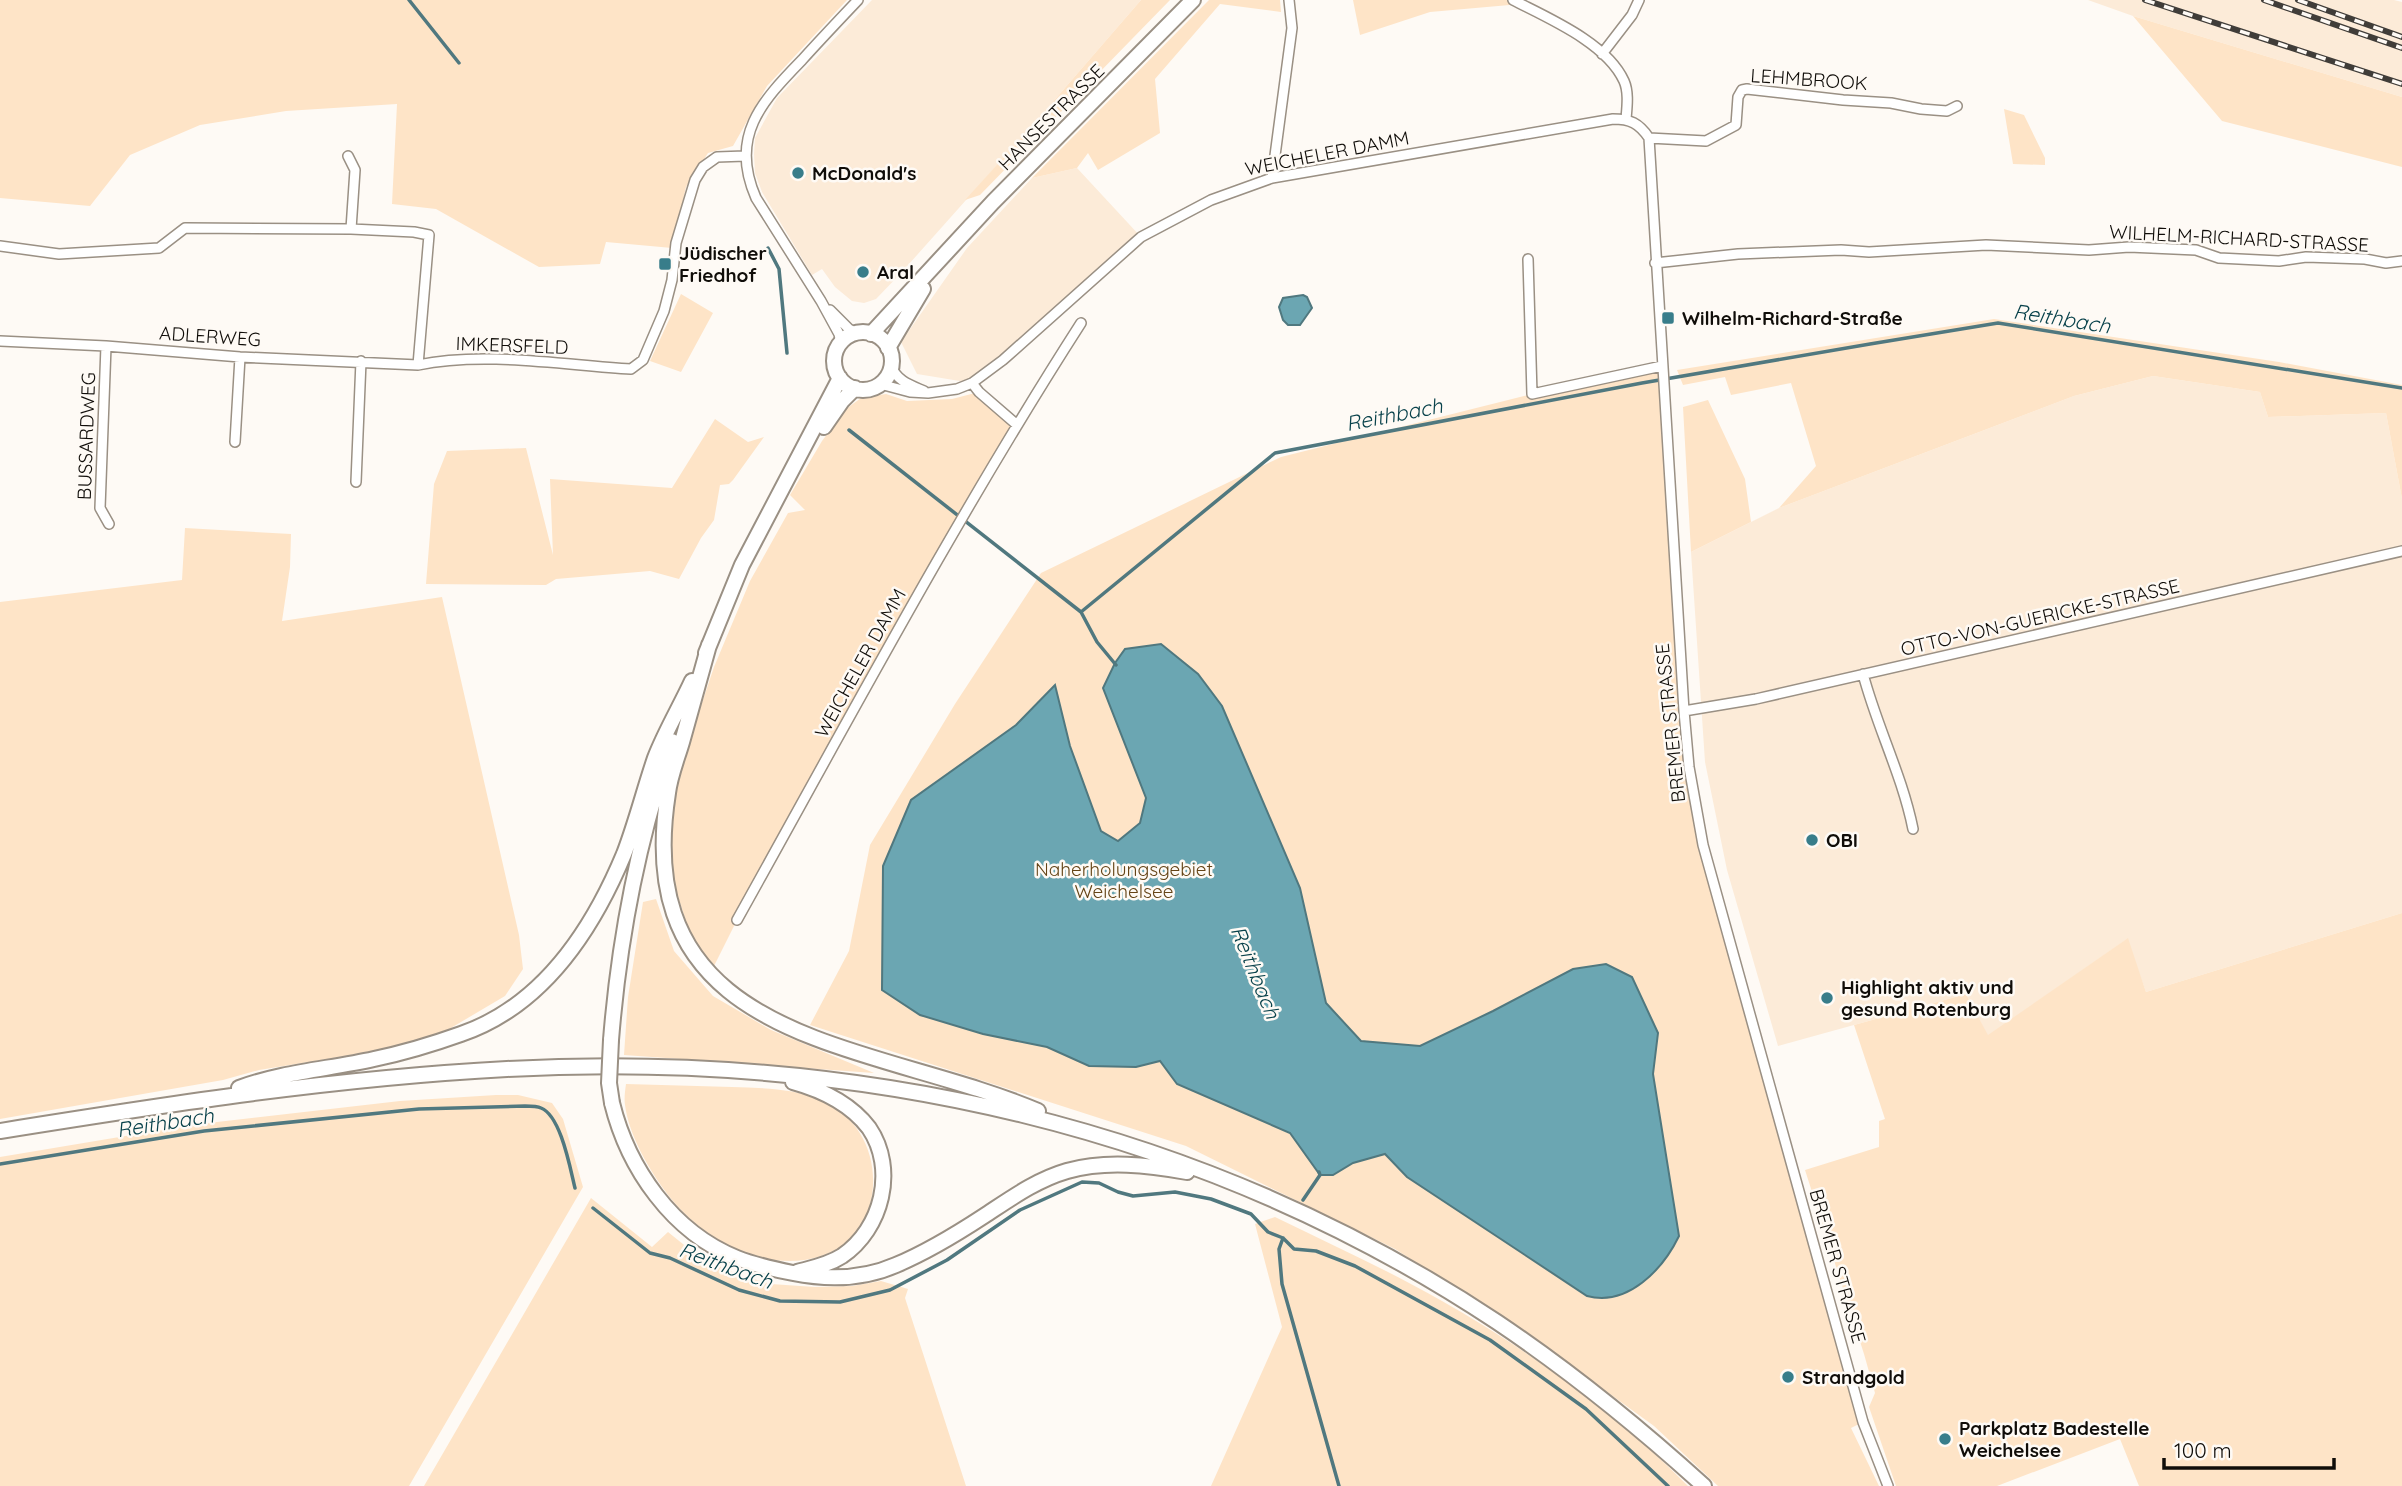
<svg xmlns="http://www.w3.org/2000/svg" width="2402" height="1486" font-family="Quicksand,sans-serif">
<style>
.built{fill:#fcebd8}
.green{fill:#fee4c7}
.water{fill:#6ba6b2;stroke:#50787f;stroke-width:2}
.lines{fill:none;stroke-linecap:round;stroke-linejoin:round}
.stream{stroke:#50787f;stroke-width:3.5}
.street-casing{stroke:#9a9084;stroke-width:12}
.primary-casing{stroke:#9a9084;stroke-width:18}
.street{stroke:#fff;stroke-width:9}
.primary{stroke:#fff;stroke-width:14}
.rail-casing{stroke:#403d39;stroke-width:6}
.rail{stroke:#fefaf5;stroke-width:3.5;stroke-dasharray:10;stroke-linecap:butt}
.primary-bridge-casing{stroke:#9a9084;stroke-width:18;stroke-linecap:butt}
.primary-bridge{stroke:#fff;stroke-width:14}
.poi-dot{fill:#387d8a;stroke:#fefaf5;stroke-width:2.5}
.labels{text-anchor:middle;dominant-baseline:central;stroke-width:5;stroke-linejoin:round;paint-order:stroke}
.street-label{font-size:19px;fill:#100d09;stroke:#fefaf5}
.poi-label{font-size:19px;font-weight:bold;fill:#100d09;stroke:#fefaf5;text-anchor:start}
.park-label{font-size:19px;fill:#654416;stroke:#fefaf5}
.water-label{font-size:21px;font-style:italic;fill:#09424b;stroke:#fefaf5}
</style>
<rect width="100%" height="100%" fill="#fefaf5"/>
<path class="built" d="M872 0H1141L1025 134 901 273 876 299 864 303 852 301 835 287 822 269 812 275 762 192 755 173 754 154 755 138 777 98Z
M2088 0H2394L2402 2V97L2133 16Z
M1077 168 1141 237 972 383 917 374 901 342 967 248 1032 178Z
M2153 376 2260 392 2268 417 2386 413 2402 499V913L2146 992 2127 939 1988 1036 1966 994 1778 1046 1727 870 1705 762 1691 552 1779 508 2074 396Z"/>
<path class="green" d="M0 0H847L767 86 733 146 708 153 686 187 672 248 606 242 600 264 539 267 436 209 392 204 397 104 286 111 200 125 130 155 90 206 0 198Z
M1141 0H1170L980 195 965 200 1025 134Z
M1209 0H1280L1281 12 1220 4 1155 79 1160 133 1098 170 1088 153 1077 168 1032 178Z
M1353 0H1513L1521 4 1430 12 1360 35Z
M2133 16 2402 97V167L2222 121Z
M2004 109 2024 115 2045 158V165L2013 164Z
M681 294 713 313 681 372 650 361Z
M1994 319 2279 362 2402 385V499L2386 413 2268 417 2260 392 2153 376 2074 396 1779 508 1816 466 1791 383 1731 395 1725 377 1683 385 1677 370Z
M1662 366 1679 659 1703 845 1863 1422 1851 1428 1879 1486H1718L1654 1426 1523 1331 1395 1249 1186 1146 810 1025 849 951 870 845 955 704 1041 573 1281 457 1532 394Z
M979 392 1016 424 737 920 713 968 694 947 675 887 668 829 675 783 714 667 750 581 788 513 805 510 790 495 822 441 846 409 861 398 886 394 907 401 952 399Z
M1708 400 1745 479 1751 522 1691 552 1683 407Z
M715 419 748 442 764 437 733 480 729 484 720 485 714 520 701 538 679 579 650 571 556 579 546 585 426 584 434 484 447 451 526 448 553 555 550 479 672 488Z
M185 528 291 534 290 567 282 621 442 597 519 935 523 969 505 996 439 1035 371 1052 259 1070 223 1080 0 1119V602L182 580Z
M656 899 674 951 713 996 771 1030 874 1073 624 1055 628 997 643 902Z
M2402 913V1486H2139L2120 1439 1997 1486H1896L1869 1407 1875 1393 1864 1354 1805 1170 1879 1147V1121L1885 1119 1854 1025 1966 994 1988 1035 2128 938 2146 992Z
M626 1084C661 1085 697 1086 732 1087 762 1088 793 1088 821 1100 863 1118 881 1163 870 1205 867 1217 863 1230 853 1238 793 1288 710 1249 668 1195 650 1171 629 1136 625 1105 624 1099 625 1091 626 1084Z
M496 1095H518L552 1103 563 1119 583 1187 409 1486H0V1157L191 1125 400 1101Z
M591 1198 652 1247 668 1232 699 1257 737 1274 771 1284 815 1287 852 1286 881 1281 908 1289 905 1298 966 1486H424Z
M1275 1217C1330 1244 1388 1270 1442 1301 1530 1351 1616 1413 1688 1486H1211L1282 1327 1255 1224Z"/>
<path class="water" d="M1303 295 1307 297 1312 308 1300 325H1288L1283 320 1279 307 1283 298Z
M1161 644 1198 674 1222 706 1300 888 1326 1003 1361 1041 1420 1046 1493 1011 1573 969 1606 964 1632 977 1658 1033 1653 1074 1679 1236C1663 1269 1628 1307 1587 1296L1407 1177 1385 1154 1353 1163 1333 1175H1320L1290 1133 1177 1084 1160 1061 1136 1067 1089 1066 1047 1047 983 1034 920 1015 882 990 883 866 911 800 1016 725 1055 685 1070 746 1101 831 1118 841 1140 823 1146 798 1103 688 1115 663 1125 649Z"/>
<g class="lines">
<path class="stream" d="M409 0 459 63
M768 248 779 269 787 353
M849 430 1081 612
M1116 665 1097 642 1081 612 1275 453 1642 383 1870 344 1998 323 2402 388
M0 1164 204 1131 419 1109 525 1106C529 1106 537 1106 541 1108 561 1116 570 1168 575 1188
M1303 1200 1320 1175 1319 1172
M593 1208 650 1253 670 1258 739 1290 780 1301 840 1302 890 1290 947 1260 1020 1210 1082 1182 1099 1183 1118 1192 1133 1196 1175 1192 1211 1199 1251 1214 1268 1232 1283 1238 1294 1249 1316 1251 1355 1266 1490 1340 1586 1409 1668 1486
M1283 1238 1279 1249 1282 1284 1339 1486"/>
<g class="street-casing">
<path id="street" d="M1513 0C1548 18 1607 43 1624 81 1629 92 1627 107 1626 119
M1602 54 1632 15 1639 0
M1649 138 1706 141 1736 125 1738 97 1742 90 1747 89 1843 100 1891 103 1921 109 1947 111 1957 106
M348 156 355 170 351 229
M1272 178 1292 28 1289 0
M0 246 59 254 159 248 185 228 351 229 414 232 429 235 418 365
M1528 259 1532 394 1662 366
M1655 263 1738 254 1841 250 1869 252 1986 245 2089 250 2129 247 2196 250 2219 258 2279 261 2306 257 2365 259 2386 263 2402 261
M830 310 849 329 857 333
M0 341 106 346 240 357 418 365C484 351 563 365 631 369L643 360 664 311 672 280 676 243 695 180 703 167 717 157 745 156
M841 343 839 334 821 301 756 198C729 137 761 102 802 60 820 40 839 20 858 0
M106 346 100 508 109 524
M891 366C897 381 910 385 924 391
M972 383 979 392 1016 424
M880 384 910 392 928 393 957 389 972 383 1003 360 1141 237 1211 200 1272 178 1613 119C1630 119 1639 123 1649 138L1684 711 1689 767 1703 845 1863 1422 1888 1486
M235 442 240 357
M356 482 361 361
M1863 674C1877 727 1902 775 1913 829
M1684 711 1756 699 2402 551
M737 920C849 719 957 516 1081 323"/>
</g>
<g class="primary-casing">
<path id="primary" d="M834 361a29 29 0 1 1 58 0a29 29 0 1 1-58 0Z
M871 334 993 202 1193 0
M888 348 923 289
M824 427 842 401 855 388
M709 645C700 678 691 710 682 742 677 759 670 776 668 793 628 1047 871 1040 1038 1111
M706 653 742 565 840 378
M611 1040C619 940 639 836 672 741
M793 1082C822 1090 850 1103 869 1128 897 1169 882 1229 842 1256 828 1265 812 1268 797 1272
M239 1088C282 1072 329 1069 374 1059 403 1053 433 1044 461 1034 543 1006 592 931 624 854 636 823 644 790 655 758 665 732 680 707 692 681
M612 1103C628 1168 672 1232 737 1258 755 1265 773 1269 793 1273 828 1280 862 1280 896 1265 927 1252 955 1235 984 1216 1010 1199 1036 1180 1067 1171 1106 1160 1148 1165 1187 1172
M0 1131C168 1104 336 1078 507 1069 859 1051 1200 1125 1497 1322 1570 1371 1639 1427 1704 1486"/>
</g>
<use href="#street" class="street"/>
<use href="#primary" class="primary"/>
<g class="rail-casing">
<path id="rail" d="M2145 0 2402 84
M2264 0 2402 48
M2298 0 2402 37"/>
</g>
<use href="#rail" class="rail"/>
<g class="primary-bridge-casing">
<path id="primary-bridge" d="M611 1040 609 1083 612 1103"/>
</g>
<use href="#primary-bridge" class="primary-bridge"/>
</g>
<g class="poi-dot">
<circle cx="798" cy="173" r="7"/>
<rect x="658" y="257" width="14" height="14" rx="3.5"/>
<circle cx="863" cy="272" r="7"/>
<rect x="1661" y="311" width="14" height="14" rx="3.5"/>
<circle cx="1812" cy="840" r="7"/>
<circle cx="1827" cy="998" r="7"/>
<circle cx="1788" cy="1377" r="7"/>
<circle cx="1945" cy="1439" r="7"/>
</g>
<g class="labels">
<g class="street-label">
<text transform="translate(1809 79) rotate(4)">LEHMBROOK</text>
<text transform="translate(1051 117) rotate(-45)">HANSESTRASSE</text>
<text transform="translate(1327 153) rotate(-11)">WEICHELER DAMM</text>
<text transform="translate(2239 238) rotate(3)">WILHELM-RICHARD-STRASSE</text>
<text transform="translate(210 336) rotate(4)">ADLERWEG</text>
<text transform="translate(512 345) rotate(2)">IMKERSFELD</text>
<text transform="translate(86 436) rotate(-88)">BUSSARDWEG</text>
<text transform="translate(2040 617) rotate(-13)">OTTO-VON-GUERICKE-STRASSE</text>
<text transform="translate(860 663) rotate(-61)">WEICHELER DAMM</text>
<text transform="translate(1670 723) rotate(-96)">BREMER STRASSE</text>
<text transform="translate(1838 1266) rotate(74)">BREMER STRASSE</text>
</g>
<g class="poi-label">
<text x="812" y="173">McDonald's</text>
<text x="679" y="253">Jüdischer<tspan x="679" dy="22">Friedhof</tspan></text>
<text x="877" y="272">Aral</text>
<text x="1682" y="318">Wilhelm-Richard-Straße</text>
<text x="1826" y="840">OBI</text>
<text x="1841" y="987">Highlight aktiv und<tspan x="1841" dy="22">gesund Rotenburg</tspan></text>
<text x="1802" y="1377">Strandgold</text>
<text x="1959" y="1428">Parkplatz Badestelle<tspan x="1959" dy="22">Weichelsee</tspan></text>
</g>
<g class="park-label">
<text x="1124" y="869">Naherholungsgebiet<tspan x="1124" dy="22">Weichelsee</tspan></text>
</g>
<g class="water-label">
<text transform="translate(2062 318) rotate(9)">Reithbach</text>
<text transform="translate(1394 414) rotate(-11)">Reithbach</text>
<text transform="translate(1256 972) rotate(68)">Reithbach</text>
<text transform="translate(165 1122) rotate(-9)">Reithbach</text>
<text transform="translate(726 1265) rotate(20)">Reithbach</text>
</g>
</g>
<path d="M2164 1458v10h170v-10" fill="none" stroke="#100d09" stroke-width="3.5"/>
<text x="2174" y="1458" font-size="21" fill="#100d09" stroke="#fefaf5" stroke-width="5" paint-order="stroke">100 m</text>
</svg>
